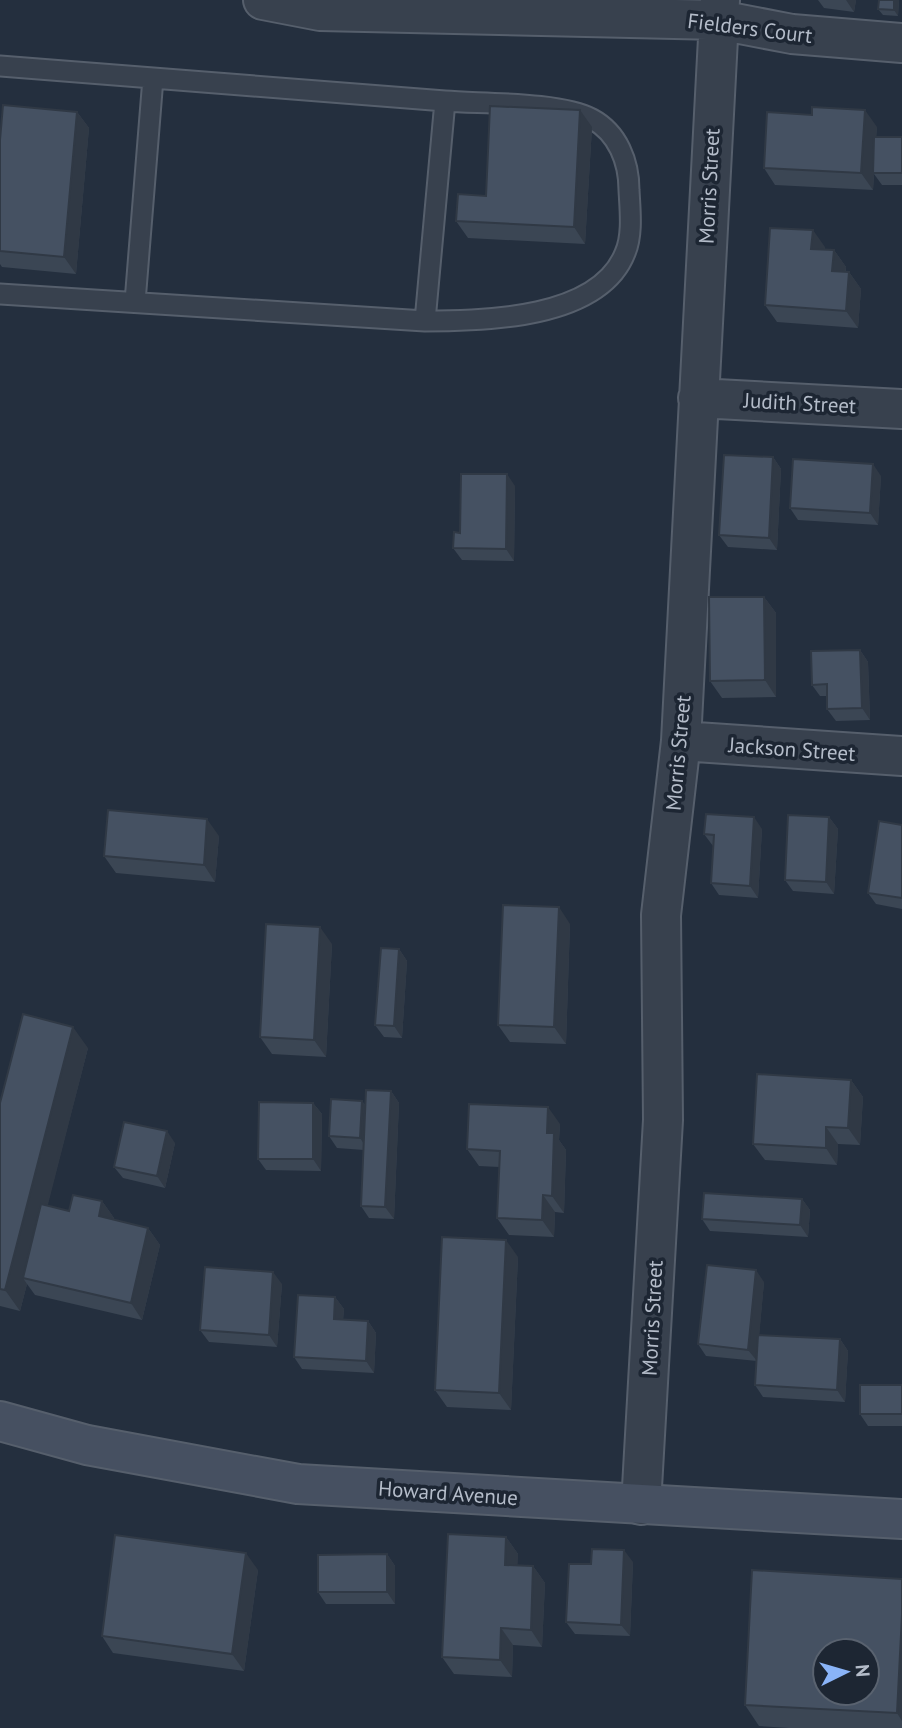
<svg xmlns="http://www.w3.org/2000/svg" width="902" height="1728" font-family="'PT Sans',sans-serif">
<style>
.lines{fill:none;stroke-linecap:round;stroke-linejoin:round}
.service-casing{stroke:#565f6c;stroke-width:23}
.minor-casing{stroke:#565f6c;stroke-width:42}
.secondary-casing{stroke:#565f6c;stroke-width:42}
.service{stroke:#38414e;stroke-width:19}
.minor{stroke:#38414e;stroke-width:38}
.secondary{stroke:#465061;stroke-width:38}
.wall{fill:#3b4654}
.shaded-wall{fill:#303945}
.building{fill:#455162;stroke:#303945;stroke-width:2;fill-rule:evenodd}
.labels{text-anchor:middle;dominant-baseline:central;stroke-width:7;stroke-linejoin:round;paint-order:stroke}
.street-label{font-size:21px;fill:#b4bcc9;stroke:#1d2633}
</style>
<rect width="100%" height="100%" fill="#242f3e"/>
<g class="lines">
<g class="service-casing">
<path id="service" d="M0 66 445 101 425 321 0 294
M135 302 153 78
M425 321C485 321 599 319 625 253 633 235 630 210 629 190 629 162 618 133 592 119 560 102 483 104 445 101"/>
</g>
<g class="minor-casing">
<path id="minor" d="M263 0 320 11 719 20 792 34 902 43
M698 398 902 409
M681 741 902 756
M641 1505 663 1120 661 915 681 741 720 0"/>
</g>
<g class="secondary-casing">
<path id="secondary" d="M0 1421 87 1445 298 1484 902 1519"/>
</g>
<use href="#service" class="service"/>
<use href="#minor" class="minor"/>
<use href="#secondary" class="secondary"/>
</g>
<path class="wall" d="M818 0H856L854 12 824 8Z
M879 0H899L898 16 883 15 878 9Z
M77 112 89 128 76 274 2 267 0 264V140Z
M592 127 585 244 468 238 456 221 486 196Z
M877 127 876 137H902V185H882L874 174 873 190 775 185 764 168Z
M825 247V250H834L846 267V272H849L861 289 858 328 777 322 765 305Z
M773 457 781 469 777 550 728 547 719 535Z
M881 476 878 525 798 520 790 508Z
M515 486 514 561 462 560 453 548 460 533Z
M764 597 776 613V697L722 698 710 681Z
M860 650 868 662 870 720 836 721 827 709V696H820L812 685Z
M829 817 838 829 834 894 793 891 785 880Z
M902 825V909L876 904 868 893Z
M762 829 758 898 719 895 711 883 713 846 704 834Z
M219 836 215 882 116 873 104 856Z
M570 924 566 1044 510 1042 498 1025Z
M332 944 326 1057 272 1054 260 1037Z
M399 949 407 961 402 1038 384 1037 375 1025Z
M88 1048 47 1206 69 1211 102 1201 114 1218V1220L148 1228 160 1245 142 1320 35 1295 27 1284 20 1311 0 1306V1103Z
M851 1080 863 1097 860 1145 838 1144 837 1165 765 1160 753 1144Z
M391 1091 399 1103 394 1219 369 1218 361 1206 364 1150 337 1148 329 1136 362 1101 366 1106Z
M313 1103 322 1114 321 1171 266 1170 258 1159Z
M560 1124 559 1140 566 1150 564 1213 555 1212 554 1237 509 1235 497 1218 499 1167 479 1166 467 1149Z
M175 1143 165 1188 123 1178 114 1167Z
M802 1199 810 1210 808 1237 710 1231 702 1219Z
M518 1257 511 1410 447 1407 435 1390Z
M764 1282 759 1335 840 1339 848 1351 845 1402 763 1397 755 1385 757 1361 706 1356 698 1344Z
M282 1284 277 1347 209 1342 200 1330Z
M335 1297 344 1309 343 1320 368 1321 376 1333 374 1373 302 1369 294 1357Z
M902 1385V1426H868L860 1414Z
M506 1537 518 1554 517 1565 533 1566 545 1583 542 1647 513 1645 512 1677 454 1674 442 1657Z
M387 1554 395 1566V1604H326L318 1592Z
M633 1562 630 1636 575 1634 566 1622 591 1564Z
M258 1570 244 1671 113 1653 102 1636Z
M902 1579V1728H789L759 1726 745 1705Z"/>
<path class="shaded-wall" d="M846 0H856L854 12Z
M894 0H899L898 16 894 10Z
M580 110 592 127 585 244 574 227Z
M865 110 877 127 873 190 861 173Z
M77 112 89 128 76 274 64 257Z
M813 230 825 247 823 266 811 249Z
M834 250 846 267 844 288 832 271Z
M849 272 861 289 858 328 846 311Z
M773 457 781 469 777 550 769 538Z
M873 464 881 476 878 525 870 513Z
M507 474 515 486 514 561 506 549Z
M764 597 776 613V697L765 680Z
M860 650 868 662 870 720 862 708Z
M754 817 762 829 758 898 750 886Z
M829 817 838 829 834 894 826 882Z
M207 819 219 836 215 882 204 865Z
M559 907 570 924 566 1044 554 1027Z
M320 927 332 944 326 1057 314 1040Z
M399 949 407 961 402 1038 394 1026Z
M73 1027 88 1048 29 1279 23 1278 27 1284 20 1311 5 1290Z
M851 1080 863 1097 860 1145 848 1128Z
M391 1091 399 1103 394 1219 385 1207Z
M362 1101 371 1113 368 1150 360 1138Z
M313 1103 322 1114 321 1171 313 1159Z
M548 1107 560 1124 559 1140 566 1150 564 1213 552 1196 547 1133Z
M826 1127 838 1144 837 1165 826 1148Z
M167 1131 175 1143 165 1188 157 1176Z
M543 1195 555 1212 554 1237 542 1220Z
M802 1199 810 1210 808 1237 800 1225Z
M102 1201 114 1218 110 1233 99 1216Z
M148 1228 160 1245 142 1320 131 1303Z
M506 1240 518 1257 511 1410 499 1393Z
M756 1270 764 1282 757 1361 748 1350Z
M273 1272 282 1284 277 1347 269 1335Z
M335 1297 344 1309 342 1331 334 1319Z
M368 1321 376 1333 374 1373 366 1361Z
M840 1339 848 1351 845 1402 837 1390Z
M506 1537 518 1554 517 1582 505 1565Z
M624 1550 633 1562 630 1636 621 1625Z
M246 1553 258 1570 244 1671 232 1654Z
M387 1554 395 1566V1604L387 1592Z
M533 1566 545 1583 542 1647 531 1630Z
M902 1615V1721L897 1713Z
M501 1628 513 1645 512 1677 500 1660Z"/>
<path class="building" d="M879 0H894V10L878 9Z
M3 105 77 112 64 257 0 251V140Z
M490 106 580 110 574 227 456 221 458 194 486 196Z
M812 107 865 110 861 173 764 168 767 112 812 115Z
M874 137H902V173H873Z
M770 228 813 230 811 249 834 250 832 271 849 272 846 311 765 305Z
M724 455 773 457 769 538 719 535Z
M793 459 873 464 870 513 790 508Z
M461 474H507L506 549 453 548 454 532 460 533Z
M709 597H764L765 680 710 681Z
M860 650 862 708 827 709V684L812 685 811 651Z
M108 810 207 819 204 865 104 856Z
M706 814 754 817 750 886 711 883 714 835 704 834Z
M788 815 829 817 826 882 785 880Z
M879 821 902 825V898L868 893Z
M503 905 559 907 554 1027 498 1025Z
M266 924 320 927 314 1040 260 1037Z
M381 948 399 949 394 1026 375 1025Z
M23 1014 73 1027 5 1290 0 1289V1103Z
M757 1074 851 1080 848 1128 826 1127V1148L753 1144Z
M366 1090 391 1091 385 1207 361 1206Z
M331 1099 362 1101 360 1138 329 1136Z
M259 1102 313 1103V1159H258Z
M469 1104 548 1107 547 1133H554L552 1196 543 1195 542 1220 497 1218 500 1151 467 1149Z
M124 1122 167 1131 157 1176 114 1167Z
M704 1193 802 1199 800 1225 702 1219Z
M73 1195 102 1201 99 1216 148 1228 131 1303 23 1278 41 1204 69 1211Z
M442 1237 506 1240 499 1393 435 1390Z
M707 1265 756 1270 748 1350 698 1344Z
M205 1267 273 1272 269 1335 200 1330Z
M298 1295 335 1297 334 1319 368 1321 366 1361 294 1357Z
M758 1335 840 1339 837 1390 755 1385Z
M860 1385H902V1414H860Z
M448 1534 506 1537 505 1565 533 1566 531 1630 501 1628 500 1660 442 1657Z
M115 1535 246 1553 232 1654 102 1636Z
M592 1549 624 1550 621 1625 566 1622 569 1564H591Z
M387 1554V1592H318V1555Z
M752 1570 902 1579V1615L897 1713 745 1705ZM825 1651H867V1693H825Z"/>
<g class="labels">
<g class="street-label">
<text transform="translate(750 28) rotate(7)">Fielders Court</text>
<text transform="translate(709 186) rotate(-87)">Morris Street</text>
<text transform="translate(800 403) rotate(3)">Judith Street</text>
<text transform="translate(792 749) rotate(4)">Jackson Street</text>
<text transform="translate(678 753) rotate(-85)">Morris Street</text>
<text transform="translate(652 1318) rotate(-87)">Morris Street</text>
<text transform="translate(448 1493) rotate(4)">Howard Avenue</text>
</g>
</g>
<g transform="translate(846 1672) rotate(85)"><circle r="33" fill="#1d2633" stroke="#59626f" stroke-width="2"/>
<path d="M0-5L12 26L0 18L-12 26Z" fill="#8ab4f8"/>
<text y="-10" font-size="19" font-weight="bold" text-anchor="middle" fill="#b4bcc9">N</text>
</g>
</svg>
